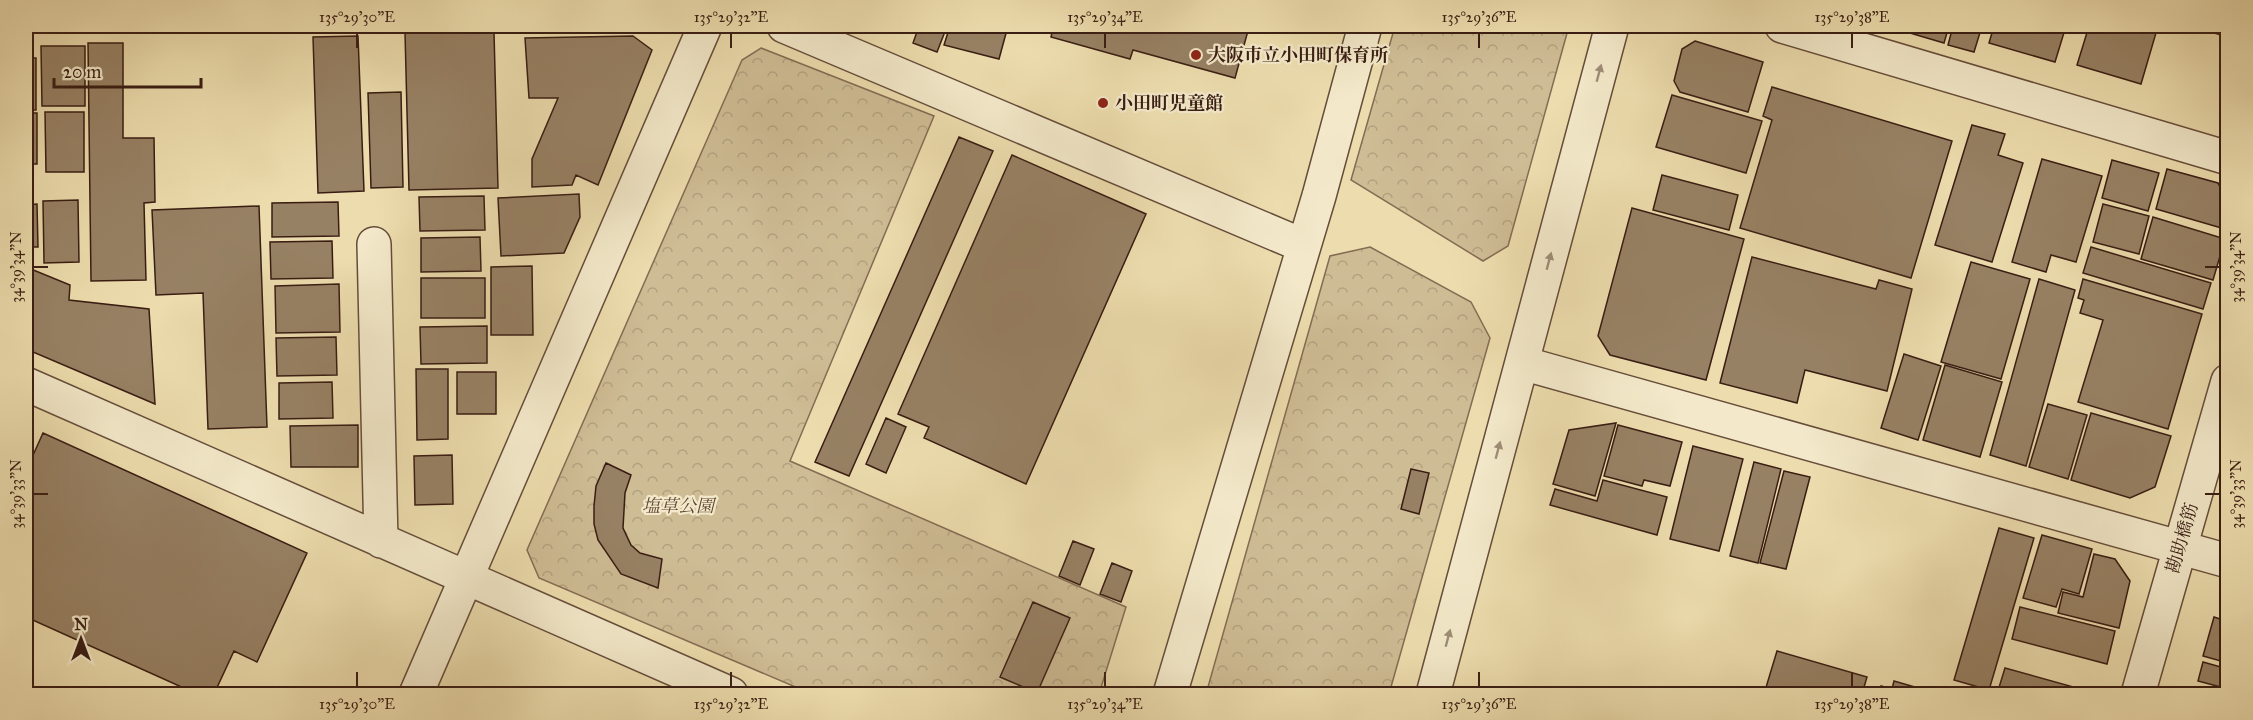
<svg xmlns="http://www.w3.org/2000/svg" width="2253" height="720" font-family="'IM FELL Great Primer','Noto Serif JP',serif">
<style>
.forest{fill:url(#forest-crowns);stroke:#846c54;stroke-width:1.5}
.building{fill:#978164;stroke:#391d13;stroke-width:1.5}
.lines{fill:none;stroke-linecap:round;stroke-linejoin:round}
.minor-casing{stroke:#664d3a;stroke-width:36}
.minor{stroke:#f3e9ca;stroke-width:33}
.oneway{fill:#9f8d78}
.ticks{fill:none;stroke:#391d13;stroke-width:2}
.poi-dot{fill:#8f2418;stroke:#f3e9ca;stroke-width:2}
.labels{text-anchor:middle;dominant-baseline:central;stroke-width:4.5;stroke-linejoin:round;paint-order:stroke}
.poi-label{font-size:18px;font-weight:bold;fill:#391d13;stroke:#f3e9ca;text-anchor:start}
.park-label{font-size:18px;font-style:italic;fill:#5e4533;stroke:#f3e9ca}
.street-label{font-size:18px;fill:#391d13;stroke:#f3e9ca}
.neatline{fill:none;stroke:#391d13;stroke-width:2}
.ticks-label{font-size:15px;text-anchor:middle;fill:#391d13}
</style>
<defs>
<pattern id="forest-crowns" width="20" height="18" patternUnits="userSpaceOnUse" patternTransform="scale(1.5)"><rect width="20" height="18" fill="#cebc94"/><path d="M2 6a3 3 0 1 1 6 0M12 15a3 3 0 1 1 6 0" fill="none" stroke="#b2a17f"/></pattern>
</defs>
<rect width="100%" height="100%" fill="#edddae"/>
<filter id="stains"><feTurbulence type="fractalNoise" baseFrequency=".00333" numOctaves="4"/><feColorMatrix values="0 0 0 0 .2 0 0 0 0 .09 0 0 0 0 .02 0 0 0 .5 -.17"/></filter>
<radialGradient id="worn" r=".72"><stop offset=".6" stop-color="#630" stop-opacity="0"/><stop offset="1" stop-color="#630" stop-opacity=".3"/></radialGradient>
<path class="forest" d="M1395 26H1569L1508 246 1483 261 1351 180Z
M761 48 934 116 790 461 1126 607 1099 694H812L539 578 527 550 742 60Z
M1370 247 1471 302 1490 338 1389 694H1206L1330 256Z"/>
<path class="building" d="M919 26H935L946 29 937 52 913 43Z
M950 26H1008L999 59 944 45Z
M1043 26H1244L1249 27 1235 78 1133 50 1130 59 1051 37 1053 28Z
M1913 26H1949L1944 43 1910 33Z
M1953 26H1982L1974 52 1948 45Z
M1994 26H2066L2055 62 1989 43Z
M2089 26H2158L2141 84 2077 65Z
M2190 26H2228V37Z
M494 32 498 188 409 190 405 33Z
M358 36 364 191 318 193 313 37Z
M633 36 652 50 598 185 576 175 572 185 532 187V159L558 98H529L525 38Z
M1695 41 1763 62 1748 112 1680 92 1674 81 1682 49Z
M88 43H123V138H154L155 202 144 203 146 280 91 281Z
M41 46H85V106H42Z
M26 58H36V110H26Z
M1772 87 1952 141 1911 278 1740 228 1772 120 1763 116Z
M401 92 403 187 371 188 368 93Z
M1672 95 1762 121 1746 173 1656 147Z
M45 112H84V172H46Z
M26 113H37V164H26Z
M1972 125 2005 134 1998 155 2023 163 1992 262 1935 245Z
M959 137 993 151 849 476 815 462Z
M1012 155 1146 214 1026 484 924 438 929 427 898 414Z
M2042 159 2102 176 2076 262 2051 255 2046 272 2012 262Z
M2112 160 2159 173 2148 211 2102 198Z
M2167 169 2218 183 2228 203V217L2225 229 2156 209Z
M1662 175 1738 195 1729 230 1653 210Z
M579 194 580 217 564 253 501 256 498 198Z
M484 196 485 230 420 231 419 197Z
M78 200 79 262 44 263 43 201Z
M338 202 339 236 272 237V203Z
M37 204 38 247H26V205Z
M2103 204 2149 216 2139 254 2093 242Z
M259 206 267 427 208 429 203 293 156 295 152 210Z
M1632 208 1744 239 1706 380 1610 355 1598 336Z
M2153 217 2225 239 2213 280 2141 259Z
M480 237 481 271 421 272V238Z
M332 241 333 278 271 279 270 242Z
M2091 247 2211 283 2203 309 2083 273Z
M1752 257 1876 289 1879 280 1912 289 1887 391 1805 370 1797 403 1720 383Z
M1971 262 2030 279 2001 379 1941 362Z
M532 266 533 335H491V267Z
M26 267 70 285 69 300 149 309 155 404 26 349Z
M421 278H485V318H421Z
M2039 279 2075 290 2026 466 1990 455Z
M2083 279 2202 314 2168 429 2078 402 2103 320 2080 313 2084 300 2078 298Z
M339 284 340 332 276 333 275 286Z
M487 326V363L421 364 420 327Z
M336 337 337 375 277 376 276 338Z
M1904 354 1941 366 1918 440 1881 428Z
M1945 365 2002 382 1980 457 1923 440Z
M416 369H448V439L417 440Z
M457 372H496V414H457Z
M332 382 333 418 279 419V383Z
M2048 404 2087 415 2068 479 2029 467Z
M2091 413 2171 436 2155 487 2130 498 2071 480Z
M886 418 906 427 886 473 866 464Z
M1616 423 1595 496 1553 484 1569 430Z
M358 425V467H291L290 426Z
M1618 425 1682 442 1670 486 1644 480 1642 486 1604 476Z
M43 433 307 553 257 662 234 651 214 694H197L26 617V471Z
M1693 446 1743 459 1719 551 1670 539Z
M452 455 453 504 415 505 414 456Z
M1754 462 1781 469 1758 563 1730 556Z
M606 463 631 475 625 493 623 528 631 545 640 553 662 559 658 588 621 574 598 540 594 524V506L596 486Z
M1411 469 1429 473 1419 514 1401 509Z
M1784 471 1810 477 1786 569 1760 563Z
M1603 480 1667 497 1657 535 1550 505 1555 489 1597 501Z
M1999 528 2034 538 1989 690 1954 680Z
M2042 535 2092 549 2079 594 2062 589 2056 607 2023 598Z
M1073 541 1094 549 1080 585 1059 576Z
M2094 554 2115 559 2130 581 2119 628 2058 613 2063 592 2083 597Z
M1112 563 1132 571 1121 602 1100 594Z
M1033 602 1070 618 1037 693 1000 677Z
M2228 604V663L2203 656 2214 617 2223 620Z
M2020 607 2115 631 2107 664 2012 639Z
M1777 651 1867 677 1862 694H1764Z
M2203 662 2228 669V689L2198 681Z
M2005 668 2095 693V694H1997Z
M1894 681 1939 694H1879L1881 686 1892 689Z"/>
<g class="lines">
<g class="minor-casing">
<path id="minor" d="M784 26 1304 246
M1782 26 2228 158
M374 244 381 541
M1522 363 2228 561
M26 384 731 694
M416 694 705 26
M1170 694 1319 196 1365 26
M1433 694 1612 26
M2138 694 2228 381"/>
</g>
<use href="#minor" class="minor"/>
</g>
<defs><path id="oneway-solid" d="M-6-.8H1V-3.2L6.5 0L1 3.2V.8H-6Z" transform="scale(1.5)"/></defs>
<g class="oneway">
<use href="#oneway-solid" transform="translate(1599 73) rotate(-75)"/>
<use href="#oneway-solid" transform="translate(1549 261) rotate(-75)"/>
<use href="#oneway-solid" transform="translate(1498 450) rotate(-75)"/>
<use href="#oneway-solid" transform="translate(1448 638) rotate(-75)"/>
</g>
<path class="ticks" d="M357 33V48M731 33V48M1105 33V48M1479 33V48M1852 33V48M33 267H48M2205 267H2220M33 494H48M2205 494H2220M357 672V687M731 672V687M1105 672V687M1479 672V687M1852 672V687"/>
<g class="poi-dot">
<circle cx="1196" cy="55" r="6"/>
<circle cx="1103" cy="103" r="6"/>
</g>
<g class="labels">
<g class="poi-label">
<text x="1208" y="55">大阪市立小田町保育所</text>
<text x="1115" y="103">小田町児童館</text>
</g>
<g class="park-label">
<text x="678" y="506">塩草公園</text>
</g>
<g class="street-label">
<text transform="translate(2182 538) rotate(-74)">勘助橋筋</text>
</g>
</g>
<rect width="2253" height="720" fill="none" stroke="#edddae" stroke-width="66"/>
<g transform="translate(81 639)" stroke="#f3e9ca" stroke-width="4.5" paint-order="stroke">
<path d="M0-4.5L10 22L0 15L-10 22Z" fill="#391d13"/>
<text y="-9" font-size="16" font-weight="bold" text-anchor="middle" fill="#391d13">N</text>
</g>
<path d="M54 78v9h147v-9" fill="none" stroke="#391d13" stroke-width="3"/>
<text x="63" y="78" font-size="18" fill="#391d13" stroke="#f3e9ca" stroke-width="4.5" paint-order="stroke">20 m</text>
<rect x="33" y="33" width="2187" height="654" class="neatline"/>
<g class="ticks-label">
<text x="357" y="22">135°29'30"E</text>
<text x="731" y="22">135°29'32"E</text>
<text x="1105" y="22">135°29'34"E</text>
<text x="1479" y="22">135°29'36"E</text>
<text x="1852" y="22">135°29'38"E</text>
<text transform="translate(16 267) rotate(-90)" y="5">34°39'34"N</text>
<text transform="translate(2236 267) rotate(-90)" y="5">34°39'34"N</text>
<text transform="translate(16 494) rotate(-90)" y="5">34°39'33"N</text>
<text transform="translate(2236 494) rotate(-90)" y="5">34°39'33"N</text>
<text x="357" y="709">135°29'30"E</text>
<text x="731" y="709">135°29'32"E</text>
<text x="1105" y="709">135°29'34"E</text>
<text x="1479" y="709">135°29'36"E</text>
<text x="1852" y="709">135°29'38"E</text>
</g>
<rect width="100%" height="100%" filter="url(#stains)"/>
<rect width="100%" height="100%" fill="url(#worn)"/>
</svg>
